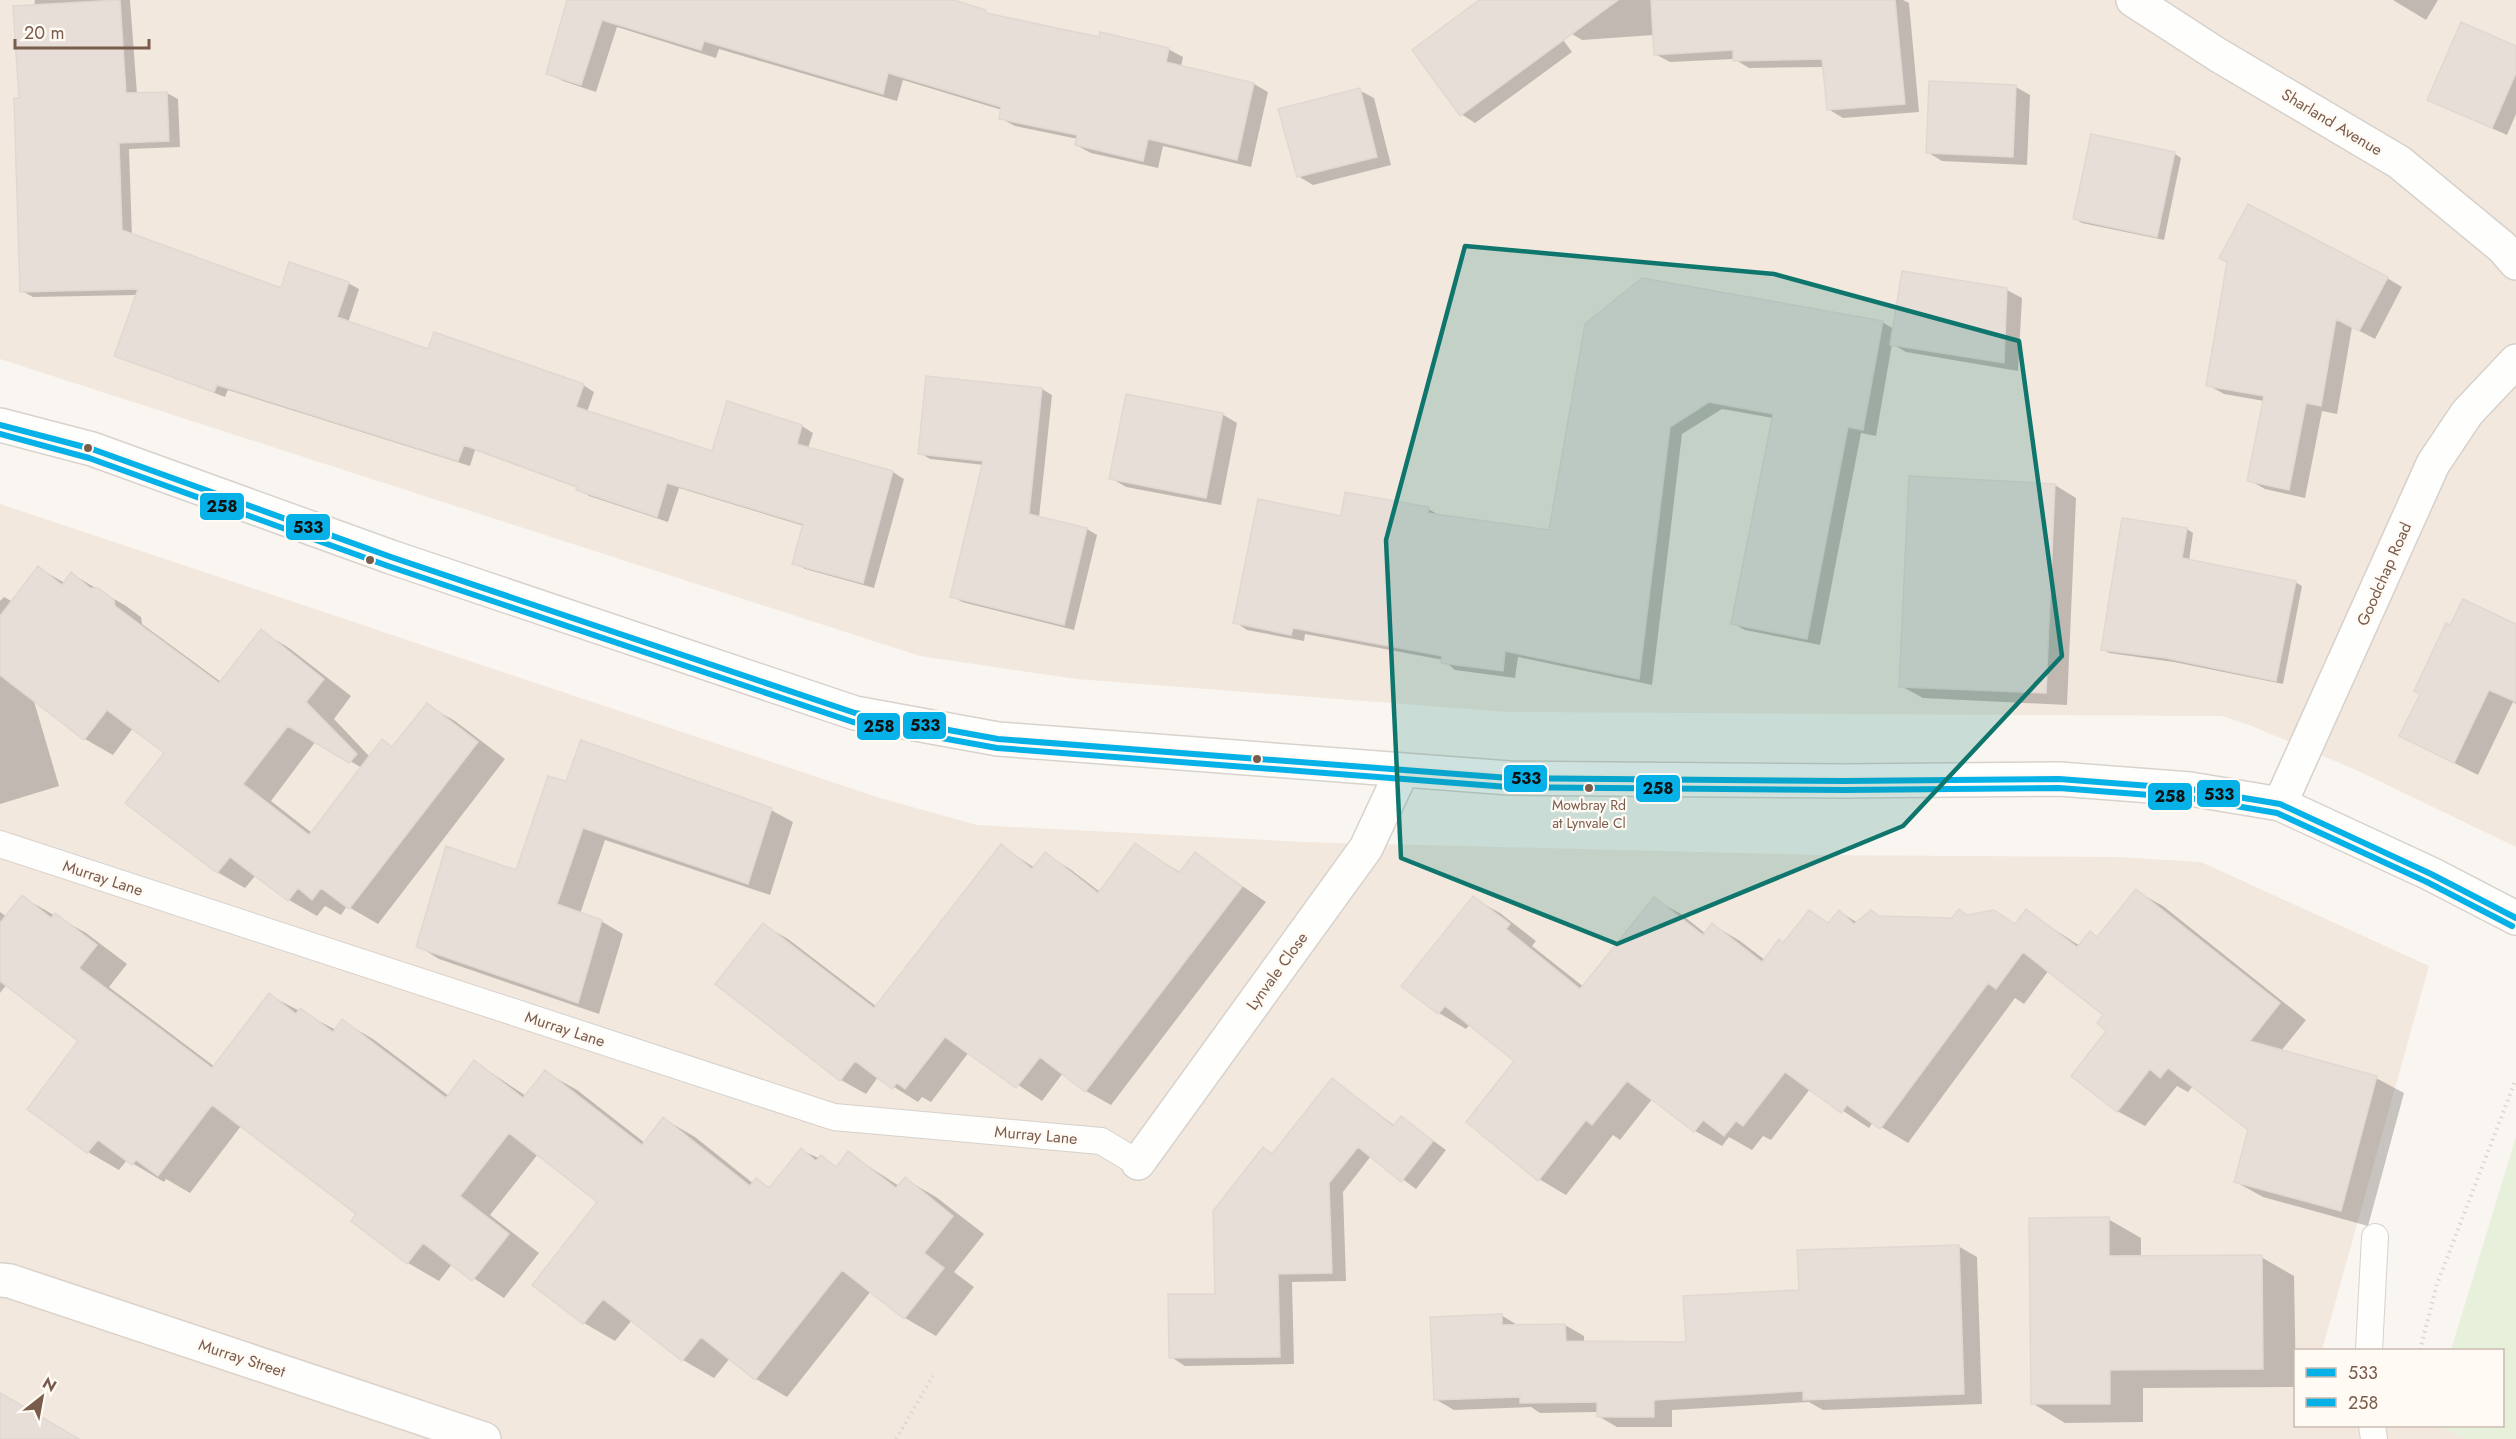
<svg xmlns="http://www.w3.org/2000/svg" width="2516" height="1439" font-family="Jost,sans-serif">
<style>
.residential{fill:#f2e8de}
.green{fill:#e7f0db}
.shadow{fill:#0003;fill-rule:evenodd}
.building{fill:#e6ded7;stroke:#e2d8d2;stroke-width:1.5}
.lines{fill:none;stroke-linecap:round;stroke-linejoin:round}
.service-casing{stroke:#d7d1cb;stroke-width:28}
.minor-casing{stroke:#d7d1cb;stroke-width:36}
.secondary-casing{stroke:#d9d2cb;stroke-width:36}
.path{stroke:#dcd5d0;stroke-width:4;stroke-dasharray:1.5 4.5;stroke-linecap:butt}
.service{stroke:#fefefd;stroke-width:26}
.minor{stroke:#fefefd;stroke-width:33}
.secondary{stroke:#fefefd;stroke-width:33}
.bus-1-casing{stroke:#fffaf3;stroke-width:10}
.bus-2-casing{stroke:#fffaf3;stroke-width:10}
.bus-1{stroke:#06b1e7;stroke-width:6}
.bus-2{stroke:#06b1e7;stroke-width:6}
.marked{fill:#0f766e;fill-opacity:0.2;stroke:#0f766e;stroke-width:4.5;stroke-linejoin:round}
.bus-dot{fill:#7a5c4d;stroke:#fffaf3;stroke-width:2}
.labels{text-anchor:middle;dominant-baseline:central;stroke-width:4.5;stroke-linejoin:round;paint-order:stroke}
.bus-label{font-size:14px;fill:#7a5c4d;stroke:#fffaf3}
.street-label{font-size:16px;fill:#7a5c4d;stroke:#fffaf3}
.line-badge{stroke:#fffaf3;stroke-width:2}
.pale-badge-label{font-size:16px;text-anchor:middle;font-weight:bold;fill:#111}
</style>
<rect width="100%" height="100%" fill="#f9f5f0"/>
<path class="residential" d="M0 0H2516V847L2354 769 2249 725 2222 716 1508 712 1076 679 920 656 0 359Z
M0 504 880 798 977 825 1304 842 1815 855 2117 857 2201 862 2429 966 2322 1350H2296V1426H2438L2467 1439H0Z"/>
<path class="green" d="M2516 1137V1439H2467L2438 1426H2502V1350H2451Z"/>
<path class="shadow" d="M35 0H130L137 94 167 93 178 99 180 147 129 149 132 236 282 290 348 283 359 289 348 323 429 351 583 385 594 392 587 412 713 453 728 403 802 426 813 433 808 448 893 472 904 479 874 588 805 569 794 563 804 526 679 488 668 522 589 496 578 488 475 450 470 466 228 390 225 397 115 355 137 295 33 297 22 291 20 99Z
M571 0H949L995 16 1100 39 1168 49 1183 57 1181 67 1254 84 1268 92 1251 167 1163 146 1158 168 1091 153 1076 145 1078 139 1015 126 1000 118 1002 110 903 80 897 101 719 49 716 58 617 27 596 92 563 81 548 73Z
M1482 0H1534L1572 52 1475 123 1461 114Z
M1565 0H1903L1909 3 1919 112 1843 118 1828 109 1824 67 1749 68 1734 59 1670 62 1655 54 1654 35 1582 40 1567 31Z
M2393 0H2438L2426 20Z
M2516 48V114L2507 135 2429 100Z
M2016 87 2030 95 2027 165 1942 161 1927 152Z
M1359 90 1374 98 1391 165 1313 185 1298 176Z
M2175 154 2181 158 2164 240 2082 223 2075 219Z
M2387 278 2402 287 2375 339 2352 327 2337 414 2322 411 2305 498 2265 489 2249 480 2264 401 2224 394 2208 385Z
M2007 290 2022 298 2018 371 1906 352 1892 344 1876 436 1861 433 1820 645 1745 630 1732 623 1773 418 1722 409 1682 434 1652 685 1518 657 1515 678 1455 670 1443 660 1305 634 1304 641 1247 630 1235 622 1342 518 1428 509 1441 516 1551 532 1586 324 1882 322 1894 329Z
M1042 389 1052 395 1039 518 1087 529 1097 535 1074 630 962 602 952 596 984 465 930 459 920 453Z
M1222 414 1237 423 1221 505 1126 487 1111 478Z
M2055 485 2076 498 2067 705 1923 698 1901 686Z
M2187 529 2193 533 2189 561 2295 582 2302 586 2283 684 2174 662 2109 653 2102 649Z
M38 568 65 583 72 574 126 606 141 617 142 624 221 682 261 631 289 648 351 696 334 719 370 757 382 741 394 748 427 705 455 721 505 759 378 924 347 906 341 915 325 906 317 916 289 900 256 875 245 888 217 872 166 753 133 728 113 755 85 739 33 698 59 786 0 804V601L4 597 13 602ZM316 741 362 768 312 833 271 801Z
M2516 625V704L2513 702 2478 775 2401 736 2451 627Z
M566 783 771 810 793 822 770 895 605 840 580 914 601 921 623 934 599 1014 439 959 418 946 517 872Z
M1136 845 1181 873 1195 854 1266 902 1111 1105 1086 1091 1063 1073 1042 1101 969 1052 931 1102 922 1097 918 1102 878 1077 866 1094 841 1080 763 925 788 939 877 1007 1001 846 1035 868 1045 854 1070 869 1100 892Z
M2136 891 2163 906 2306 1020 2281 1051 2376 1078 2404 1093 2368 1226 2263 1197 2236 1182 2250 1130 2193 1086 2188 1092 2177 1086 2145 1126 2117 1111 2105 1015 2049 970 2024 1004 2015 998 1908 1143 1873 1122 1869 1128 1810 1089 1771 1140 1763 1136 1752 1150 1729 1137 1722 1146 1695 1131 1653 1098 1620 1140 1613 1135 1566 1195 1539 1179 1516 1061 1470 1024 1466 1029 1439 1013 1403 986 1473 898 1500 913 1536 941 1532 946 1584 987 1654 899 1681 914 1706 934 1713 925 1740 941 1765 960 1784 944 1809 912 1830 924 1840 912 1858 923 1881 917 1952 920 1959 911 1969 916 1994 911 2017 925 2026 911 2080 946 2098 938Z
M22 897 86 933 127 964 109 987 215 1067 269 995 336 1030 342 1021 373 1039 449 1096 475 1062 526 1096 545 1072 577 1090 645 1143 664 1119 695 1137 754 1184 757 1180 771 1188 801 1150 838 1167 848 1153 899 1186 905 1179 936 1197 984 1234 954 1272 974 1287 936 1336 905 1318 871 1291 787 1397 756 1379 730 1358 714 1378 683 1360 632 1320 615 1341 584 1323 599 1202 538 1154 490 1215 539 1253 504 1298 452 1264 439 1281 408 1263 358 1214 241 1126 190 1193 166 1179 164 1182 127 1160 119 1170 88 1152 29 1108 80 1041 7 984 0 993V912L7 917Z
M1333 1080 1395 1126 1402 1118 1446 1150 1416 1189 1371 1156 1343 1192 1346 1281 1292 1282 1294 1364 1185 1366 1171 1357 1217 1295 1274 1155Z
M2108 1219 2141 1238V1258L2261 1257 2294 1276 2296 1387 2143 1388V1422L2065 1423 2032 1403Z
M1958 1246 1977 1257 1982 1404 1823 1410 1809 1402 1672 1410V1427H1617L1598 1416V1412L1540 1413 1531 1407 1454 1410 1435 1399 1501 1315 1519 1326 1565 1325 1584 1336V1343L1688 1344 1800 1292Z"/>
<path class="building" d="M120 0 126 93 167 92 169 141 119 143 122 230 281 288 289 262 349 282 337 317 428 349 434 332 584 384 576 407 712 451 727 401 802 425 797 444 893 471 863 583 792 564 803 524 667 483 657 517 576 490 577 487 464 445 458 461 217 385 214 392 114 356 138 289 20 292 14 98H19L13 6Z
M567 0H954L986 10V13L1099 37 1100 32 1169 48 1166 62 1254 83 1237 160 1148 139 1143 161 1075 145 1077 135 999 119 1001 107 888 73 883 94 704 41 701 50 602 20 581 85 546 74Z
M1479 0H1618L1460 116 1412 50Z
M1651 0H1895L1905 104 1827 110 1822 59 1733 61V50L1654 55Z
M2461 22 2516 46V73L2492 128 2427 100Z
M1929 81 2016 85 2013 157 1926 153Z
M1360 88 1377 157 1297 177 1278 109Z
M2091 134 2175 152 2157 237 2073 219Z
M2248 204 2388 277 2359 331 2336 319 2321 406 2306 403 2289 490 2247 481 2264 396 2206 386 2227 262 2219 258Z
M1902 271 2007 288 2004 363 1890 345Z
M1642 278 1883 321 1863 430 1848 427 1807 639 1731 624 1773 414 1709 402 1670 427 1639 679 1505 651 1503 671 1441 663 1442 656 1293 628 1291 635 1233 623 1258 499 1341 516 1345 492 1429 507 1428 513 1549 530 1585 324Z
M926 376 1042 388 1029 514 1087 528 1064 625 950 597 983 461 918 454Z
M1126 394 1223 413 1206 498 1109 479Z
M1909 476 2055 484 2046 693 1899 687Z
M2122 518 2187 528 2182 558 2296 581 2276 681 2166 658 2101 650Z
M38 566 62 585 71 572 90 588H98L114 600 115 606 219 683 261 629 324 679 306 702 357 754 349 763 288 726 243 784 309 835 382 739 392 747 427 703 478 742 349 909 321 888 312 900 298 888 288 901 230 857 217 873 125 803 164 753 107 710 84 740 0 675V616Z
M2463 599 2516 624V702L2489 690 2454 763 2399 736 2420 694 2414 691 2446 623 2450 625Z
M581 740 772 808 748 884 583 828 557 904 602 920 578 1003 416 947 446 846 516 870 548 776 566 781Z
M1135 843 1179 873 1195 852 1242 887 1085 1092 1040 1057 1016 1088 945 1037 905 1089 897 1083 892 1089 855 1061 840 1081 715 984 763 923 874 1008 1001 844 1032 869 1045 852 1098 893Z
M2136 889 2280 1003 2250 1041 2377 1076 2341 1211 2234 1182 2248 1130 2168 1068 2160 1078 2150 1069 2117 1112 2071 1076 2106 1031 2097 1023 2103 1015 2023 952 1996 989 1988 983 1880 1129 1847 1105 1841 1113 1785 1072 1743 1126 1736 1121 1724 1136 1703 1120 1694 1132 1627 1081 1592 1125 1586 1120 1538 1181 1466 1122 1514 1061 1445 1006 1438 1014 1401 986 1473 896 1510 924 1506 929 1580 989 1654 897 1703 935 1712 923 1762 962 1779 939 1783 943 1809 910 1828 923 1839 910 1854 924 1871 910 1879 916 1952 918 1959 909 1967 915 1994 910 2015 924 2026 909 2077 947 2090 931 2097 937Z
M22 895 51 918 55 913 97 945 79 968 212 1068 269 993 296 1014 300 1008 333 1032 342 1019 446 1098 474 1060 523 1098 545 1070 642 1145 663 1117 750 1186 756 1178 769 1188 801 1148 816 1161 821 1155 836 1167 848 1151 896 1188 905 1177 953 1216 924 1253 944 1268 904 1319 842 1270 755 1380 701 1337 682 1361 603 1299 583 1324 532 1285 597 1202 509 1133 460 1196 509 1234 472 1281 423 1243 407 1264 351 1221 356 1214 212 1105 158 1176 136 1160 132 1165 98 1140 87 1153 27 1109 78 1041 0 981V923Z
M1332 1078 1393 1126 1401 1116 1433 1141 1401 1182 1358 1147 1329 1183 1332 1273 1278 1274 1280 1357 1169 1358 1168 1294H1215L1213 1211 1263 1147 1272 1154Z
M2109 1217V1256L2262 1255 2263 1369 2110 1370V1404H2031L2029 1218Z
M1959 1245 1964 1394 1803 1400V1391L1654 1400V1417H1597V1402L1520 1403V1397L1434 1400 1430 1317 1502 1314V1325L1565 1324 1566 1341 1686 1342 1683 1296 1799 1290 1797 1250Z
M0 1393 79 1439H0Z"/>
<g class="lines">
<g class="service-casing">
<path id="service" d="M0 844 834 1117 1101 1141 1138 1163
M2369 1350 2375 1237
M2372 1426 2374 1439"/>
</g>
<g class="minor-casing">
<path id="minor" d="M2133 0 2218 55 2399 162 2502 247 2516 263
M2280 804 2433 464 2467 413 2516 361
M1138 1163 1366 848 1402 771
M0 1280 10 1281 484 1439"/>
</g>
<g class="secondary-casing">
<path id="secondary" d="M0 425 92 449 391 557 855 713 998 739 1509 778 1843 781 2059 779 2190 789 2280 804 2431 874 2516 918"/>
</g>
<path class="path" d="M2420 1350 2437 1284 2516 1079
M896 1439 933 1376"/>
<use href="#service" class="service"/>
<use href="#minor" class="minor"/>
<use href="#secondary" class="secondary"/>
<g class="bus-1-casing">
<path id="bus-1" d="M0 425 92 449 391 557 855 713 998 739 1509 778 1843 781 2059 779 2190 789 2280 804 2431 874 2516 918"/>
</g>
<g class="bus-2-casing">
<path id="bus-2" d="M0 434 89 458 388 566 853 722 997 748 1508 787 1843 790 2059 788 2189 798 2277 813 2427 882 2512 926"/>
</g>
<use href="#bus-1" class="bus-1"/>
<use href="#bus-2" class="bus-2"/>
</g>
<path class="marked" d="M1465 246 1774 274 2019 341 2062 656 1903 826 1617 944 1401 858 1386 540Z"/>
<g class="bus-dot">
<circle cx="88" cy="448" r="5"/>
<circle cx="370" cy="560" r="5"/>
<circle cx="1257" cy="759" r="5"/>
<circle cx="1589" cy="788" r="5"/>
</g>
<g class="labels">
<g class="bus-label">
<text x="1589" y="805">Mowbray Rd<tspan x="1589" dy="18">at Lynvale Cl</tspan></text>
</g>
<g class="street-label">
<text transform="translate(2332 122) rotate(31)">Sharland Avenue</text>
<text transform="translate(2384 574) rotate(-66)">Goodchap Road</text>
<text transform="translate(103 878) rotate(18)">Murray Lane</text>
<text transform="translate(1277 971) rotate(-54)">Lynvale Close</text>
<text transform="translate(565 1029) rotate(18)">Murray Lane</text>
<text transform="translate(1036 1135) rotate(5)">Murray Lane</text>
<text transform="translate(242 1358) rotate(18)">Murray Street</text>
</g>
</g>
<g class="line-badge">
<rect x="199" y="492" width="46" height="29" rx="6" fill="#06b1e7"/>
<rect x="285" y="513" width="46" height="28" rx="6" fill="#06b1e7"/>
<rect x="902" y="711" width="45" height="29" rx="6" fill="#06b1e7"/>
<rect x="856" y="712" width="45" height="29" rx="6" fill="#06b1e7"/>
<rect x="1503" y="764" width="45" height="29" rx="6" fill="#06b1e7"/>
<rect x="1635" y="774" width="46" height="29" rx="6" fill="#06b1e7"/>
<rect x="2196" y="779" width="45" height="29" rx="6" fill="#06b1e7"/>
<rect x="2147" y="782" width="46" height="29" rx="6" fill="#06b1e7"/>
</g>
<g class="pale-badge-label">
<text x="222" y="512">258</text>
<text x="308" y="533">533</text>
<text x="925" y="731">533</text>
<text x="879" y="732">258</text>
<text x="1526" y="784">533</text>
<text x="1658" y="794">258</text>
<text x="2219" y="800">533</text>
<text x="2170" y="802">258</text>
</g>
<rect x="2294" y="1349" width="210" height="78" fill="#fffaf3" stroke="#cabbb1" stroke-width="1.5"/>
<rect x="2306" y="1368" width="30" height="9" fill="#06b1e7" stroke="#cabbb1" stroke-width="1.5"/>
<text x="2348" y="1379" font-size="18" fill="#7a5c4d">533</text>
<rect x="2306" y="1398" width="30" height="9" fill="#06b1e7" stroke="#cabbb1" stroke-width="1.5"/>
<text x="2348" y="1409" font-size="18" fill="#7a5c4d">258</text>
<g transform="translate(42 1397) rotate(31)" stroke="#fffaf3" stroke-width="4.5" paint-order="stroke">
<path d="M0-4.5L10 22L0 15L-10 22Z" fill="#7a5c4d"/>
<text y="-9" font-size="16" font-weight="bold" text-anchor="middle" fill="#7a5c4d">N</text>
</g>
<path d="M15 39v9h134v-9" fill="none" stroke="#7a5c4d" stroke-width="3"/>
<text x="24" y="39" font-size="18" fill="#7a5c4d" stroke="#fffaf3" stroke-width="4.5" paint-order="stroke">20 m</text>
</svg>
